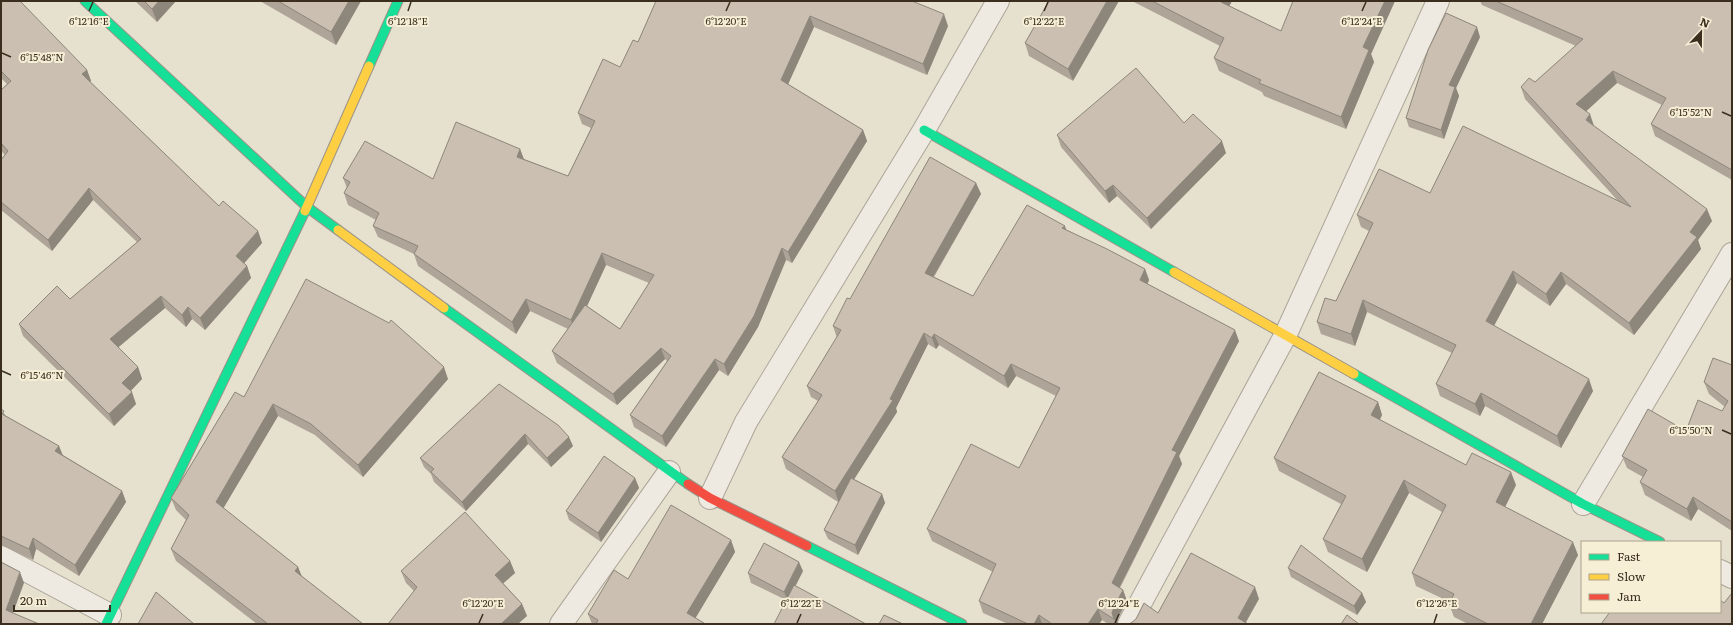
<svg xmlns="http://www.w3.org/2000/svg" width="1733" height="625" font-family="Literata,serif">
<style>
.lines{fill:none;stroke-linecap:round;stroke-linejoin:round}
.street-casing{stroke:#aba598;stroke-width:24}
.fast-casing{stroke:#9b9488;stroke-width:11}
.slow-casing{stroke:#9b9488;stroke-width:11}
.jam-casing{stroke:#9b9488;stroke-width:11}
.street{stroke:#eeeae1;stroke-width:22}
.fast{stroke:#16e098;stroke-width:9}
.slow{stroke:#ffcf43;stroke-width:9}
.jam{stroke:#f24e42;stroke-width:9}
.wall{fill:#aea497;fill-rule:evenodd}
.shaded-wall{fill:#8d867b}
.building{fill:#cabfb0;stroke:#8d867b}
.ticks{fill:none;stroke:#3b2e1f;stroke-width:1.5}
.ticks-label{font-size:10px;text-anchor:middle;fill:#3b2e1f;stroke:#f6efd6;stroke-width:4;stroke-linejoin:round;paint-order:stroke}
</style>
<rect width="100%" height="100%" fill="#e6e0cf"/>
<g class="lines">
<g class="street-casing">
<path id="street" d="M710 498 746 422 924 130 998 1
M1583 504 1732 254
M1 557 110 615
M1720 571 1732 577
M561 624 669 472
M1129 624 1285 336 1438 1"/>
</g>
<g class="fast-casing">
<path id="fast" d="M85 1 307 207 338 230
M369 66 398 1
M924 130 1174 272
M444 308 688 484
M1354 374 1583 504 1660 542
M807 546 962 624
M106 624 305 211"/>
</g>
<g class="slow-casing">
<path id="slow" d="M305 211 369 66
M338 230 444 308
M1174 272 1354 374"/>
</g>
<g class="jam-casing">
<path id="jam" d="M688 484 710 498 807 546"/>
</g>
<use href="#street" class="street"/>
<use href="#fast" class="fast"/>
<use href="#slow" class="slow"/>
<use href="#jam" class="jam"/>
</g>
<path class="wall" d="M1 1 87 70 91 81 90 82 219 206 258 231 262 243 244 263 247 266 251 278 205 330 192 319 186 327 165 308 118 347 138 367 142 379 130 391 136 404 114 426 23 336 19 324 70 299 137 242 93 200 52 251 1 210V160L5 155 1 151V90L7 84 1 78Z
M135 1H176L157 22Z
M260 1H361L336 45Z
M656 1 948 26 927 75 814 27 788 84 863 130 867 141 792 263 786 260 758 327 728 376 719 370 666 447 634 427 630 415 667 361 665 359 617 405 557 363 552 351 568 329 530 311 516 334 418 266 414 254 378 237 373 226 376 220 348 205 344 193 347 188 343 178 433 179 520 149 524 159 568 176 591 128 582 124 578 113 620 67 638 42ZM606 265 649 283 620 329 587 306Z
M1049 1 1073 81 1029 56 1025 43Z
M1132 1H1232L1229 6 1281 31 1293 1H1395L1371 54 1374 62 1346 129 1264 96 1262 92 1219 71 1214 58 1220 46Z
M1480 1H1732V180L1655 136 1651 124 1662 105 1617 83 1586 111 1594 126 1712 221 1698 240 1701 249 1634 335 1566 284 1550 306 1517 283 1494 326 1593 391 1561 448 1485 406 1480 416 1440 396 1436 384 1452 353 1367 312 1355 346 1321 334 1317 322 1336 301 1369 231 1361 227 1357 215 1430 193 1619 202 1525 99 1521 87 1535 82 1576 46 1482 5Z
M1480 37 1456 88 1459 96 1444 139 1409 127 1406 118Z
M1184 123 1226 153 1151 229 1117 196 1109 203 1061 147 1057 135Z
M976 183 981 194 934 277 973 296 1067 230 1145 269 1149 280 1147 284 1239 341 1179 456 1182 464 1120 588 1123 590 1127 601 1118 618 1117 624H1108L1102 620 1099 624H1008L983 613 979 601 993 572 932 541 927 529 1019 468 1056 396 1016 376 1008 388 939 345 936 349 928 344 896 408 897 412 854 479 882 494 885 503 858 555 828 539 824 530 838 502 786 469 782 457 818 401 811 397 807 386 837 338 833 326 850 299Z
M1732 365V531L1698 509 1691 521 1645 495 1640 482 1643 477 1627 468 1622 456 1686 431 1722 411 1725 407 1709 394 1704 382Z
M448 379 363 477 315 435 278 416 223 508 298 567 301 576 363 624H257L176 561 171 549 186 520 176 510 171 498 244 397Z
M499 384 573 446 551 467 528 444 466 511 434 482 431 474 424 467 420 458Z
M1378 402 1382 415 1380 420 1466 465 1516 485 1505 507 1578 555 1542 624H1468L1454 617 1449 604 1450 602 1416 586 1412 573 1442 512 1409 493 1367 572 1328 552 1323 539 1341 504 1279 471 1274 458Z
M1 409 6 416 59 446 63 455 122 491 126 502 79 576 36 549 33 560 1 545Z
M635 478 639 488 601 542 569 520 566 511Z
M731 540 735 552 695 618 704 624H592L588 614 628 579Z
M510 561 515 573 503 583 522 604 527 616 414 591 406 583 401 571Z
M1288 568 1362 593 1366 602 1357 615 1291 577Z
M803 571 795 586 786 600 751 583 748 573Z"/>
<path class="shaded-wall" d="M159 1H176L157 22 152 9Z
M349 1H361L336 45 331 32Z
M1107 1H1119L1073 81 1068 69Z
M1221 1H1232L1225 14 1221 2Z
M1385 1H1395L1371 54 1374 62 1346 129 1341 117 1363 47Z
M944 14 948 26 927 75 923 64Z
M810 16 814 27 785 91 781 80Z
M1477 27 1480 37 1456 88 1459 96 1444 139 1441 130 1449 85Z
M87 70 91 81 86 86 82 74Z
M1613 71 1617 83 1581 116 1576 104Z
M1590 114 1594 126 1586 120Z
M863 130 867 141 792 263 788 252Z
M1222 141 1226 153 1151 229 1147 218Z
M520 149 524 160 517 157Z
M976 183 981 194 929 284 925 273Z
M1113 185 1117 196 1109 203 1105 191Z
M89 188 93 200 52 251 48 240Z
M1707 209 1712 221 1698 240 1701 249 1634 335 1629 323 1690 232Z
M1065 226 1069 238 1062 228Z
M258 231 262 243 240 268 236 256Z
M782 248 786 260 758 327 728 376 724 364Z
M602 253 606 265 575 332 571 320Z
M247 266 251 278 205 330 200 318Z
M1145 269 1149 280 1144 292 1140 280Z
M1513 271 1517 283 1490 333 1486 321Z
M1561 272 1566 284 1550 306 1546 294Z
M161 296 165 308 114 351 110 339Z
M526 299 530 311 516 334 512 322Z
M1363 300 1367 312 1355 346 1351 334Z
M188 307 192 319 186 327 182 315Z
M1235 330 1239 341 1179 456 1182 464 1116 594 1112 583 1172 450Z
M924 333 928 344 896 408 897 412 839 503 835 491 890 399Z
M934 334 939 345 936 349 932 338Z
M661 348 665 359 617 405 613 394Z
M715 359 719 370 666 447 662 436Z
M1011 364 1016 376 1008 388 1004 376Z
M138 367 142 379 127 395 122 383Z
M444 367 448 379 363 477 358 465Z
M1589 379 1593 391 1561 448 1557 436Z
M132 392 136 404 114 426 109 414Z
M1481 393 1485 406 1480 416 1475 404Z
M1378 402 1382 415 1375 428 1371 415Z
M273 404 278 416 220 514 216 502Z
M525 434 528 444 466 511 462 502Z
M569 437 573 446 551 467 547 458Z
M59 446 63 457 55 451Z
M1511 472 1516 485 1501 515 1496 502Z
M635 478 639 488 601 542 598 533Z
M1404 480 1409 493 1367 572 1362 559Z
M122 491 126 502 79 576 75 565Z
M882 494 885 503 858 555 855 545Z
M1693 497 1698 509 1691 521 1687 509Z
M33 538 36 549 33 560 29 549Z
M731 540 735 552 692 624 687 613Z
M1573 542 1578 555 1542 624H1531Z
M510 561 515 573 499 587 495 575Z
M799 562 803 571 788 601 784 592Z
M298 567 303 579 295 571Z
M20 572 24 583 10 621 6 610Z
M1255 587 1259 599 1245 624 1238 618Z
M1123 590 1127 601 1118 618 1117 624H1116L1112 613 1114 607Z
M1362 593 1366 602 1357 615 1354 606Z
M522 604 527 616 518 624H501Z
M1098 609 1102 620 1099 624H1088Z
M1039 615 1042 624H1034Z"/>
<path class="building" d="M1 1H20L87 70 82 74 219 206 223 201 258 231 236 256 247 266 200 318 188 307 182 315 161 296 110 339 138 367 122 383 132 392 109 414 19 324 57 286 70 299 141 239 89 188 48 240 1 202V160L8 151 1 143V90L11 81 1 71Z
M144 1H159L152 9Z
M278 1H349L331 32Z
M656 1H912L944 14 923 64 810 16 781 80 863 130 788 252 782 248 754 316 724 364 715 359 662 436 630 415 671 356 661 348 613 394 552 351 585 305 620 329 654 275 602 253 571 320 526 299 512 322 414 254 418 246 373 226 379 213 344 193 350 182 343 178 365 141 433 179 456 122 520 149 517 157 568 176 595 121 578 113 603 59 620 67 633 40 638 42Z
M1049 1H1107L1068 69 1025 43Z
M1152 1H1221V2L1281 31 1293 1H1385L1363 47 1369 50 1341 117 1259 83 1261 80 1214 58 1224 38Z
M1496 1H1732V170L1651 124 1666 98 1613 71 1576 104 1590 114 1586 120 1707 209 1690 232 1697 237 1629 323 1561 272 1546 294 1513 271 1486 321 1589 379 1557 436 1481 393 1475 404 1436 384 1456 345 1363 300 1351 334 1317 322 1325 298 1336 301 1373 223 1357 215 1379 169 1430 193 1463 126 1631 207 1521 87 1529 78 1535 82 1583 39Z
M1446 13 1477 27 1449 85 1455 87 1441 130 1406 118 1428 50Z
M1136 68 1184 123 1193 114 1222 141 1147 218 1113 185 1105 191 1057 135Z
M930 157 976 183 925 273 973 296 1027 205 1065 226 1062 228 1107 249 1145 269 1140 280 1235 330 1172 450 1177 452 1112 583 1123 590 1114 607 1112 613 1114 619 1098 609 1088 624H1052L1039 615 1034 624H1028L979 601 996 564 927 529 971 444 1019 468 1060 388 1011 364 1004 376 934 334 932 338 924 333 890 399 893 400 835 491 782 457 822 395 807 386 841 330 833 326 847 298 850 299Z
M306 279 389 323 391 320 444 367 358 465 311 424 273 404 216 502 298 567 295 571 363 624H268L171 549 189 515 171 498 235 392 244 397Z
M1713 358 1732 365V522L1693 497 1687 509 1640 482 1647 470 1622 456 1648 409 1686 431 1698 400 1722 411 1728 401 1704 382Z
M1319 372 1378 402 1371 415 1466 465 1472 453 1511 472 1496 502 1573 542 1531 624H1488L1449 604 1454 594 1412 573 1446 505 1404 480 1362 559 1323 539 1346 496 1274 458Z
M499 384 558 425 569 437 547 458 525 434 462 502 431 472 434 469 420 458Z
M1 409 4 411 2 414 59 446 55 451 122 491 75 565 33 538 29 549 1 536Z
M604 456 635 478 598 533 566 511Z
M851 478 882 494 855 545 824 530Z
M671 505 731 540 687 613 704 623 703 624H596L598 620 588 614 614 570 628 579Z
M465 512 510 561 495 575 522 604 501 624H388L417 587 401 571Z
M764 543 799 562 784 592 748 573Z
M1301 545 1362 593 1354 606 1288 568Z
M1191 553 1255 587 1238 618 1248 624H1128L1131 623 1136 619 1144 603 1158 613Z
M1 562 20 572 6 610 39 624H1Z
M794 585 866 624H774Z
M156 592 194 624H138Z
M1732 593V624H1601L1610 612H1720V600L1724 603Z
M884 615 903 624H879Z
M1347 615 1359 624H1341Z"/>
<path class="ticks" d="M89 11 93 2M408 11 411 2M726 11 730 2M1044 11 1048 2M1362 11 1366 2M2 53 11 57M1722 112 1731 116M2 371 11 375M1722 430 1731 434M479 623 483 614M797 623 801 614M1115 623 1119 614M1434 623 1437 614"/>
<g class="ticks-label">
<text x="89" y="25">6°12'16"E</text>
<text x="408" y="25">6°12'18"E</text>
<text x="726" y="25">6°12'20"E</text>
<text x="1044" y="25">6°12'22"E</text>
<text x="1362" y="25">6°12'24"E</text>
<text x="42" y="61">6°15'48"N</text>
<text x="1691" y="116">6°15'52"N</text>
<text x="42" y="379">6°15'46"N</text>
<text x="1691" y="434">6°15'50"N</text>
<text x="483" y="607">6°12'20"E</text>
<text x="801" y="607">6°12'22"E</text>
<text x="1119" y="607">6°12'24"E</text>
<text x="1437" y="607">6°12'26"E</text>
</g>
<rect width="1733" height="625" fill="none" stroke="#3b2e1f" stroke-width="4"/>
<rect x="1581" y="541" width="140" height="72" fill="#f6efd6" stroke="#aba28d"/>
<rect x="1589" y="554" width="20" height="6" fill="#16e098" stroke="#aba28d"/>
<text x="1617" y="561" font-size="12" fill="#3b2e1f">Fast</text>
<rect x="1589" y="574" width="20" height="6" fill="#ffcf43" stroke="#aba28d"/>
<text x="1617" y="581" font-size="12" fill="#3b2e1f">Slow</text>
<rect x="1589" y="594" width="20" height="6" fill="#f24e42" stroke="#aba28d"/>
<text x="1617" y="601" font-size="12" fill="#3b2e1f">Jam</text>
<g transform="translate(1701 32) rotate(22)" stroke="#f6efd6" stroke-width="3" paint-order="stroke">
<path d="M0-3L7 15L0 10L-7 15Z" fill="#3b2e1f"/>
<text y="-6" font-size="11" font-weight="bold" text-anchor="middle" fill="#3b2e1f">N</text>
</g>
<path d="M14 605v6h96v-6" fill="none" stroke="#3b2e1f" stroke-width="2"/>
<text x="20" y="605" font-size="12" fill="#3b2e1f" stroke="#f6efd6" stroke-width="3" paint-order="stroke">20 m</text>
</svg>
